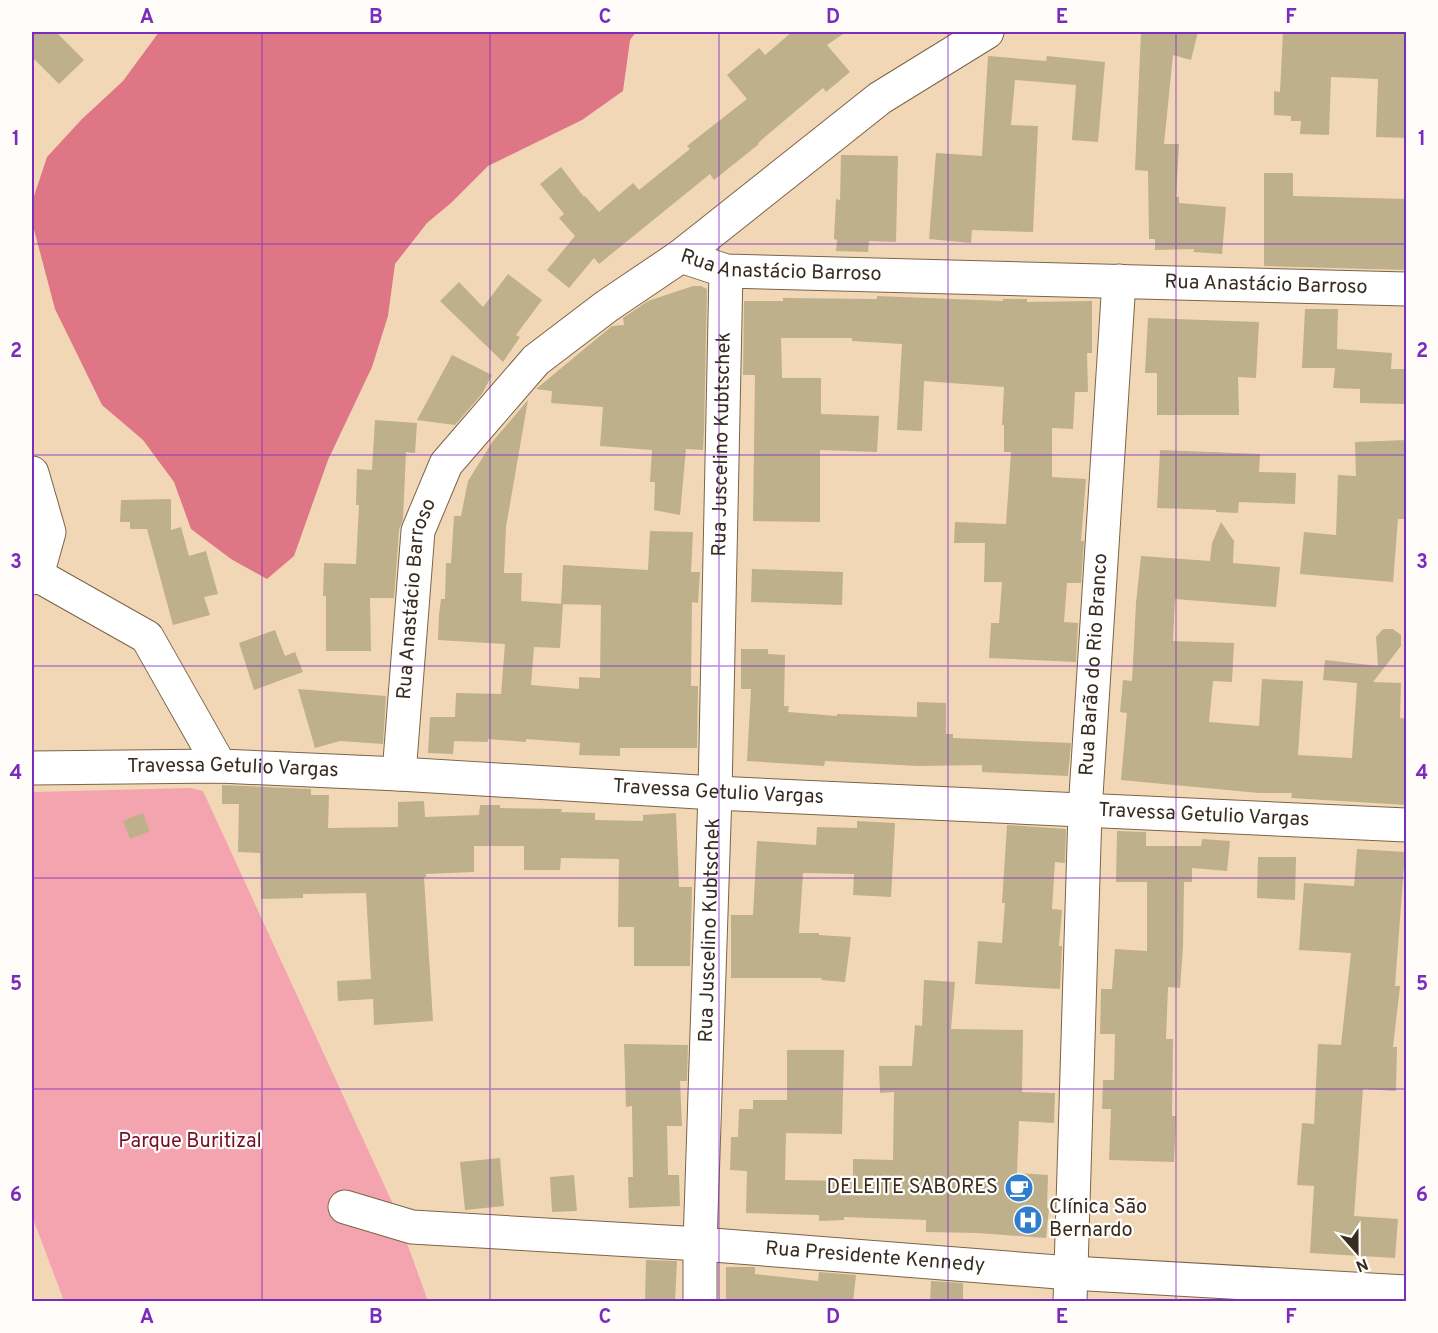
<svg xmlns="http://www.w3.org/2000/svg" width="1438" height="1333" font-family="Overpass,sans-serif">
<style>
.green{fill:#f4a4ae}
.forest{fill:#df7685}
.building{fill:#bdb08b}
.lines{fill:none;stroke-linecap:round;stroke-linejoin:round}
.minor-casing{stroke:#7c6447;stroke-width:35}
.minor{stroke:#fff;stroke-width:33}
.grid{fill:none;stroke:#7b2cbf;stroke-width:1.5;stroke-opacity:0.55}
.labels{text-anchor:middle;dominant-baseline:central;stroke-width:4.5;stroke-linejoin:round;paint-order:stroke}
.street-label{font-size:20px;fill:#372c20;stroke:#fffcf9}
.park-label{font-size:20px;fill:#71102b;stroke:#fffcf9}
.poi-label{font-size:20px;fill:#372c20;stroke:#fffcf9;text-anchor:end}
.neatline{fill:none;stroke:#7b2cbf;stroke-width:2}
.grid-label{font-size:20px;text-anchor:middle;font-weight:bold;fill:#7b2cbf}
</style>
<rect width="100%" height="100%" fill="#f2d7b7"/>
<path class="green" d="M191 788 203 791 392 1202 428 1301H64L32 1216V792Z"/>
<path class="forest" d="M159 32H636L630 40 623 91 582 120 488 166 451 203 427 223 395 264 388 316 372 367 328 460 294 556 267 579 231 559 191 529 174 482 143 440 102 405 55 309 32 222V202L47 157 82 119 123 81Z"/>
<path class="building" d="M32 32H56L84 60 59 84 32 57Z
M792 32H846L827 45 850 72 826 92 823 88 758 143 759 144 714 180 710 174 599 264 594 258 569 288 547 270 575 236 559 218 564 214 540 184 561 167 584 197 585 196 599 212 633 183 639 190 690 149 687 146 747 99 727 75 759 48 765 55Z
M1141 32H1198L1191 60 1173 55 1164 144H1179L1176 197H1179V203L1226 207 1222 254 1193 252 1194 249 1155 250V239H1149L1148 171 1135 170Z
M1283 32H1407V138L1376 137 1378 79 1331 77 1329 135 1300 134 1301 121H1291V116L1274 115V91L1280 92Z
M988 56 1046 61 1047 56 1105 62 1098 142 1072 140 1076 85 1015 80 1011 125 1038 126 1033 232 972 230 971 243 929 239 936 153 982 156Z
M841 155 898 156 896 242 869 241 868 252 836 251 837 240 834 239 836 199 840 200Z
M1264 173H1293V196L1407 199V270L1264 266Z
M508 274 542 300 516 335 520 337 503 362 440 301 459 282 483 307Z
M693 286H701L707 289 704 431 703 450 686 449 680 515 654 510 655 482H650L652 450 600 446 603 407 551 403 552 391 536 389 612 326 624 325 623 318 648 301Z
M877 296 1003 301V299H1027V302L1092 301V353H1087L1088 392H1075L1073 429 1052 428V477L1086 479 1081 541H1084L1081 583H1067L1064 622 1078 623 1076 662 989 658 991 623H999L1002 582H984L985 543H954L955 522 1006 524 1011 452H1004V425H1002L1004 387 924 381 922 431 897 430 902 344 852 341V338H781L782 378H821V414L879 416 877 452 820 450V522L753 521 755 375H743L744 301H783V298L877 299Z
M1305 309H1338L1337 349 1392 353 1391 369H1407V404L1360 403V389L1333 388 1335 368H1302Z
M1148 318 1259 322 1256 378 1238 377 1239 415H1157V373H1145Z
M452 355 492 375 482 394 455 425 417 420Z
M528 400 506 527 504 573H522L521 601 563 604 560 648 534 647 531 685 579 689V677L600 678 601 605 561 604 563 565 648 570 650 531 693 532 691 572H700L698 603 692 602 691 686H698L697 748H620V756L579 755 580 743 526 739V742L488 739V742L454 741 453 754 428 753 430 717H455L456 693 501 694 505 644 438 640 439 615 441 599H445L446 563H451L454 516H461L468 481 493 441Z
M375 420 417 423 415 453 406 452 403 519 399 530 394 598H370L371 651H326V596H323L324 563 356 564 359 505H356L357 469 372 470Z
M1407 440V519H1398L1393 582 1300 574 1304 532 1336 535 1338 475 1356 476 1355 442Z
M1160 450 1260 454 1259 472 1296 473 1295 504 1239 502 1238 513 1216 512V510L1157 508Z
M171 499V530L181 527 189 556 206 551 218 594 204 597 210 615 173 625 147 529H130V522H120L121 500Z
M1221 522 1234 541 1233 563 1280 567 1276 607 1175 599 1173 641 1234 643 1232 682 1213 681 1209 722 1259 726 1262 679 1303 681 1298 755 1352 758 1357 683 1323 680 1325 660 1378 666 1376 637 1383 629H1393L1401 635V646L1373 682 1401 683 1400 718 1407 719V805L1291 798 1292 793H1259L1121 780 1127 713 1120 712 1123 680 1132 681 1136 603 1141 556 1210 561 1212 543Z
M752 569 843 572 842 605 751 602Z
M275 630 285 656 295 652 303 672 254 690 239 643Z
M741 649H768V654L785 655 784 706H789L788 712 837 716V714L917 717V702L946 703V734H953V738L1071 743 1068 776 982 772V765L918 766 825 761 824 766 747 761 751 689H741Z
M298 689 386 696 383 744 340 741 315 748Z
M222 785 311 789V795H329L328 828 398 827V802L424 801 425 817 479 815 480 805H500V808L562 809 561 812 595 813V820L643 821V815L676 813 679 887H692L690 966H634V927H618L619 859 561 858 560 870H524V846H474V872L426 874V877H424L433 1021 374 1025 373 999 338 1001 337 981 371 979 366 893 303 894V898L261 899 260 853 238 852 239 804H222Z
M143 813 150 831 130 839 123 821Z
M857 821 895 823 891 897 853 895 854 874 803 873 799 933H819V935L851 937 845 982 821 980 822 978H731V915H753L757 841 816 845 817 827 857 828Z
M1007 825 1066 829 1065 863 1055 862 1052 909 1062 910 1059 946H1062L1060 989 975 984 978 941 1002 943 1005 903H1002Z
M1117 831 1146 832V846H1201L1202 839 1230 841 1227 871 1192 868V882H1184L1183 947 1180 988 1168 987 1166 1039H1173L1172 1116H1176L1174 1162 1109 1160 1111 1109H1102L1103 1080H1114L1115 1034H1100L1101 989H1112L1115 949 1147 951V882H1116Z
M1357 849 1405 852 1395 986H1400L1393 1047H1397L1396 1091 1363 1089 1354 1216 1398 1219 1395 1258 1310 1253 1314 1186 1297 1185 1302 1123 1314 1124 1318 1044 1341 1045 1351 953 1299 950 1304 883 1354 886Z
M1258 857H1296L1295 900 1257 898Z
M924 980 955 982 951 1029 1023 1030 1022 1092 1055 1093 1054 1123 1019 1121 1017 1173 1048 1175 1047 1208H1049L1046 1238 978 1233 926 1232V1220L844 1217V1220L819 1221V1215L746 1213 747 1171 730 1170 731 1137H738L739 1109H753V1100H787V1050H844L842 1134 786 1133 785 1180 853 1181V1159L893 1160 894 1092 880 1093 879 1066H912L915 1025 922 1026Z
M624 1044 688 1045 687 1081H680L682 1126H667L668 1175H679L680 1206 629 1208 628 1177H633L632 1106 626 1107Z
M500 1158 504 1206 465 1210 460 1162Z
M574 1175 577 1211 552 1212 550 1177Z
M646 1260 677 1261 675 1302H645Z
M726 1267H755V1274L818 1281 819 1272 856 1275 853 1302H726Z
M931 1281 963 1283V1302H930Z"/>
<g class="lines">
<g class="minor-casing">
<g id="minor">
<path d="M681 256 880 98 987 32"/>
<path d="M32 473 49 532 37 575"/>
<path d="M32 578 37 575 147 637 220 766"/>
<path id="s1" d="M32 768 220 766 399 774 715 793 1406 825"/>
<path id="s2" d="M399 774 418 531 446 464 536 360 607 306 681 256 726 271 1406 289"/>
<path id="s3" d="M345 1207 412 1227 700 1244 1071 1273 1406 1292"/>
<path id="s4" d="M700 1302V1244L715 793 726 271"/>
<path id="s5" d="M1070 1302 1085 811 1119 281"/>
</g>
</g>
<use href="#minor" class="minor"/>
</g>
<path class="grid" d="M262 32V1302M490 32V1302M719 32V1302M948 32V1302M1176 32V1302M32 244H1406M32 455H1406M32 666H1406M32 878H1406M32 1089H1406"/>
<defs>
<g id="cafe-disc" transform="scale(1.5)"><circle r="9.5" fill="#2f7ece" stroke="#fffcf9"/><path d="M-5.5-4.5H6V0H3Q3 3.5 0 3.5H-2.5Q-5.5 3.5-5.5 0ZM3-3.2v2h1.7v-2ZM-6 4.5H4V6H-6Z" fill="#fff"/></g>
<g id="hospital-disc" transform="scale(1.5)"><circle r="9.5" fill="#2f7ece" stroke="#fffcf9"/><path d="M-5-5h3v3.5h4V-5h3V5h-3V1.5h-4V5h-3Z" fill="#fff"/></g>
</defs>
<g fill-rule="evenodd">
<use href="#cafe-disc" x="1019" y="1188"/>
<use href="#hospital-disc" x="1028" y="1220"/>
</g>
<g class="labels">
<g class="street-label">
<text stroke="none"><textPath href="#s2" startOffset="734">Rua Anastácio Barroso</textPath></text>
<text stroke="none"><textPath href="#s2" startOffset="1220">Rua Anastácio Barroso</textPath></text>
<text stroke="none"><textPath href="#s4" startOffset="858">Rua Juscelino Kubtschek</textPath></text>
<text stroke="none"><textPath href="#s2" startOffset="176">Rua Anastácio Barroso</textPath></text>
<text stroke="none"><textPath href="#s5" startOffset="638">Rua Barão do Rio Branco</textPath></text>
<text stroke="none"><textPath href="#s1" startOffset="201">Travessa Getulio Vargas</textPath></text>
<text stroke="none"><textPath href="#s1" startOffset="687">Travessa Getulio Vargas</textPath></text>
<text stroke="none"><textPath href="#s1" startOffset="1173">Travessa Getulio Vargas</textPath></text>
<text stroke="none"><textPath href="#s4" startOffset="372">Rua Juscelino Kubtschek</textPath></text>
<text stroke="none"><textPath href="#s3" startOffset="534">Rua Presidente Kennedy</textPath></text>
</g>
<g class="park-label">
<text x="190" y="1142">Parque Buritizal</text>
</g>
<g class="poi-label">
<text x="998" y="1188">DELEITE SABORES</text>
<text x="1049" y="1208" text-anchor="start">Clínica São<tspan x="1049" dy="23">Bernardo</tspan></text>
</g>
</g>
<rect width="1438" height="1333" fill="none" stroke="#fffcf9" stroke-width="66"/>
<g transform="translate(1357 1252) rotate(159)" stroke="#fffcf9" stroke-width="4.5" paint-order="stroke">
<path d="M0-4.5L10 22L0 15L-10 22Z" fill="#372c20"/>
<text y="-9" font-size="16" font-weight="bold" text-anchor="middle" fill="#372c20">N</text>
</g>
<rect x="33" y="33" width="1372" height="1267" class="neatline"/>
<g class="grid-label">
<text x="147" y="23">A</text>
<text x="376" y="23">B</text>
<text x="605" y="23">C</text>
<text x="833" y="23">D</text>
<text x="1062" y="23">E</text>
<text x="1291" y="23">F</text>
<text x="16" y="145">1</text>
<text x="1422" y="145">1</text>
<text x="16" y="357">2</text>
<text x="1422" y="357">2</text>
<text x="16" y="568">3</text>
<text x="1422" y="568">3</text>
<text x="16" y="779">4</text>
<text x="1422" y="779">4</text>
<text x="16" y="990">5</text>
<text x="1422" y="990">5</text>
<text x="16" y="1201">6</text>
<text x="1422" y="1201">6</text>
<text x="147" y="1323">A</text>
<text x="376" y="1323">B</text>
<text x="605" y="1323">C</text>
<text x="833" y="1323">D</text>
<text x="1062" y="1323">E</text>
<text x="1291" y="1323">F</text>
</g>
</svg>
